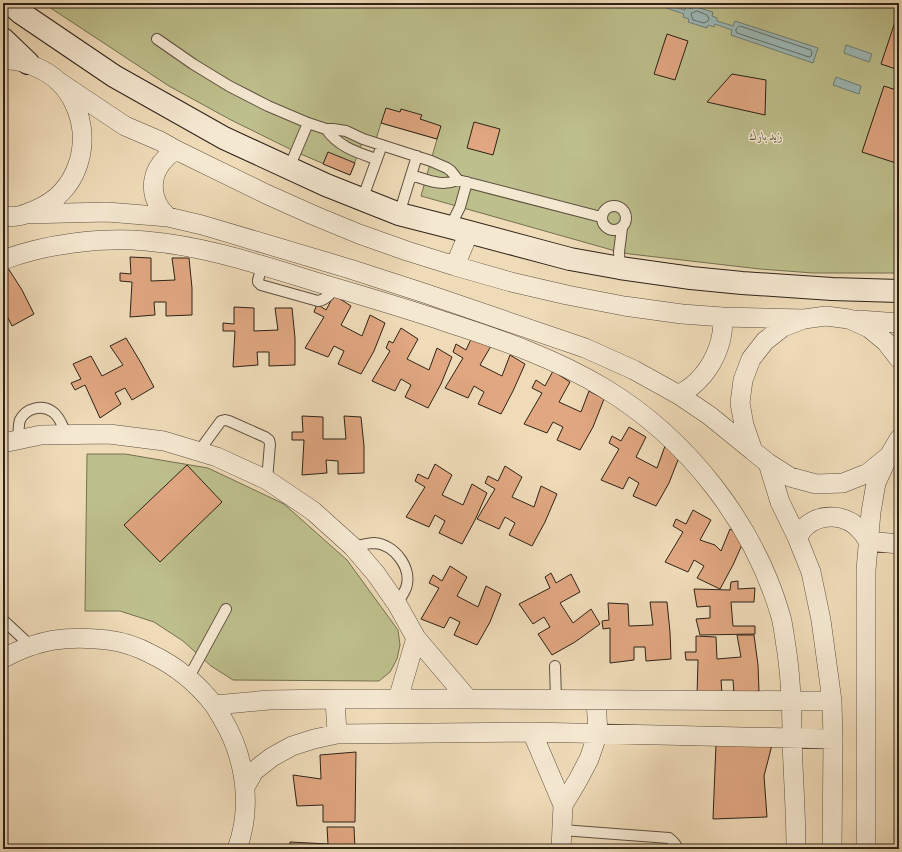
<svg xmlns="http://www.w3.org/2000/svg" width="902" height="852" font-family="Alegreya,Amiri,serif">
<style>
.green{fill:#bdbf8c;stroke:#757052}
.water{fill:#9db9b7;stroke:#707d77}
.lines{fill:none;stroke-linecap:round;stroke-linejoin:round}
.shore{stroke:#656e68;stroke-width:1}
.building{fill:#e0a781;stroke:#2d2218}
.lane-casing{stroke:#5e5040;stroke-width:12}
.street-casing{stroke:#5e5040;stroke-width:20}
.secondary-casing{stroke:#2d2218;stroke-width:24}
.lane{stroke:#f5e8d1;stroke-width:10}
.street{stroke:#f5e8d1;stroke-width:19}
.secondary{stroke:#f5e8d1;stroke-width:22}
.labels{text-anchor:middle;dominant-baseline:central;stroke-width:3;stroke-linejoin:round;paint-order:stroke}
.park-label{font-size:12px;font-style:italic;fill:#58513b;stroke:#f5e8d1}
</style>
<rect width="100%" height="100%" fill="#efdbb8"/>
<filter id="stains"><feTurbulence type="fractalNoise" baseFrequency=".005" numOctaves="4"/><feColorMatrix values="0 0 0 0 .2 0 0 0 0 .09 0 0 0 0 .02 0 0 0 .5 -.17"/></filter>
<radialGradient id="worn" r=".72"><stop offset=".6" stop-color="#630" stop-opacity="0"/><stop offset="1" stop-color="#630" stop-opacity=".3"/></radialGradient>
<path class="green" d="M43 3H899V273H813L760 269 630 254 619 252 421 196 437 139 381 123 376 139 365 135 350 175 296 152 231 120 169 86Z
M87 454H125L208 468 284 504 347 560 398 630 400 645 397 659 390 672 379 681 233 680 211 666 183 641 154 622 120 611H85Z"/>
<path class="water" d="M652 3H663L685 10 686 7 692 9 693 6 713 12 712 16 717 18V21L733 26 735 21 818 48 813 63 731 35 732 30 715 24 714 27 708 25 707 28 688 22 689 19 683 17 684 14Z
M846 45 872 54 869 62 844 53Z
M836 77 861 86 859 94 833 85Z"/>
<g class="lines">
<path class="shore" d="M697 11 707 15 709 19 708 21 704 23 693 20 691 14Z
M740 26 811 50 812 52 811 56 809 57 737 33 736 31V29L738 27Z"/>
</g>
<path class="building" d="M899 10V70L881 64Z
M667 34 688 41 675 80 654 74Z
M732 74 766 80 765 115 707 102Z
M884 86 899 91V164L862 152Z
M386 108 400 112 401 109 422 115 420 119 441 126 437 139 381 123Z
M474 122 500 129 493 155 467 148Z
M328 152 355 163 350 175 323 164Z
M130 257 151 258V281L175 280 172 258H189L192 288V315L166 316V302H154L155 315 130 317 132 282 120 281V273L131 274Z
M6 265 22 290 34 314 12 326 6 314 3 316V266Z
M334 295 351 306 341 325 362 336 370 315 385 323 374 351 361 374 338 364 344 351 334 346 328 357 305 348 324 317 314 312 317 304 326 310Z
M234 307 254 308V331L278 330 275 308H292L295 338V365L269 366V352H257L258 365 233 367 235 331H223V323L234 324Z
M401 328 418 339 407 359 429 370 437 348 452 357 441 384 428 408 405 397 411 385 401 379 395 391 372 381 390 351 386 348 389 341 393 343Z
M473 335 491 346 480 365 502 376 510 355 525 364 513 391 501 414 478 404 484 392 474 386 468 398 445 388 463 358 453 352 456 344 466 350Z
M126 338 141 363 154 387 132 400 125 388 115 393 121 404 100 418 85 385 75 390 71 383 81 379 73 364 91 356 102 376 123 365 110 346Z
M553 371 570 382 559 402 581 412 589 391 604 399 593 427 580 450 557 440 563 427 553 422 547 433 524 424 542 393 532 388 536 380 545 386Z
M302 416 323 417V439H346L344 416 361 417 364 446V473L338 474V461L326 460 327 473 302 475 304 440H292V432H303Z
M629 427 646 437 636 457 657 468 665 446 680 455 669 483 656 506 633 496 639 483 629 477 623 489 601 480 619 449 609 443 612 436 621 441Z
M435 464 452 475 442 495 463 505 472 484 487 493 475 520 462 544 439 533 445 521 435 515 429 527 406 517 425 487 415 481 418 474 428 479Z
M187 465 222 502 160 562 124 525Z
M505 466 522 477 512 497 534 507 541 486 557 494 545 522 532 546 509 535 515 523 505 517 499 529 477 519 495 489 485 483 488 476 498 481Z
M693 510 711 520 700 540 715 545 721 551 730 529 745 538 733 565 720 589 697 578 704 566 694 560 688 572 665 562 683 532 673 526 676 519 686 524Z
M450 566 467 577 457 596 478 607 486 586 501 594 490 622 477 645 454 635 460 622 450 617 444 628 421 619 439 588 429 583 433 575 442 581Z
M551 573 556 583 571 574 580 592 560 603 573 623 591 609 600 624 575 642 552 655 538 634 550 627 544 617 533 624 519 604 550 588 545 577Z
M738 581V589L755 588 754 602H731L733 626H755V634L700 635 696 619 710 618V606L697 607 694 589 730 590 731 582Z
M650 602H667L670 632 671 659 646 661 645 647H634V660L610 663V628L603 629 602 621 609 620 608 603 628 604 629 626 653 625Z
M737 635H754L758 665 759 691 734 694 733 680H721L722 693 697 696 698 660H686L685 652H696V636L716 637 717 659 741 657Z
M716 744 772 745 764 776 767 817 713 819Z
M356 752 355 822H323V805L297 806 293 775 321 779 320 755Z
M327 827H354L355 849H290V842L328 844Z
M756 847V849H705Z"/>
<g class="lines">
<g class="lane-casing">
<path id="lane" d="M157 39 193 64 229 86 268 106 308 123 326 129H333L346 131 363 139 431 161 447 168 451 171 458 180
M326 129C339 147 356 152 376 159
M289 168 308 123
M411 175C428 180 441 187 458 180L601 217
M362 200 382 145
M602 218a12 12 0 1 1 24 0a12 12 0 1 1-24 0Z
M399 214 417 156
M450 227 460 207 467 182
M262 266 258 280V282L261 285 318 301C326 300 331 293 336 287
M620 268 619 252 622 228
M18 439C19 433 18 426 20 420 26 408 42 404 53 412 60 417 63 427 66 434
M199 451 221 421 225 420 229 421 265 437 269 440 270 444 267 480
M353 547C359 546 367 543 374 543 394 544 413 568 406 588 404 593 400 599 397 604
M3 620 31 646
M555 666 556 699
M189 677 226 609
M562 830 669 838C673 841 676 844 678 849"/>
</g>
<g class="street-casing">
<path id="street" d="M3 60C15 59 27 63 38 68 54 75 67 88 74 103 93 143 78 193 35 210 30 212 24 215 18 216 13 217 8 216 3 216
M59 82 125 126 160 141 176 150 266 194 313 215 359 234 407 251 455 266 511 282 567 295 624 306 682 314 723 317 804 319
M25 214 107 212 168 217 202 225 350 269 424 293 585 348 634 370 679 395 710 416 753 451
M168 217C165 214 162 211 160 208 149 191 152 171 166 158 168 155 173 153 176 150
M3 260C46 244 100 237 146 241 207 246 267 267 326 285 367 297 408 309 449 323 502 340 556 359 604 388 687 438 754 523 781 617 783 625 784 633 785 640 791 674 792 705 792 739 793 775 796 812 796 849
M455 266 469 232
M859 320 899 323
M899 359 886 342 869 328 849 319 826 316 804 319 783 327 765 341 751 359 743 380 740 403 744 425 753 451 768 463 790 477 816 484 843 483 868 473 889 456 899 439
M679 395C683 392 688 389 692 386 708 373 719 353 722 333 723 328 722 322 723 317
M3 443 41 435 109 434 164 441 217 457 267 480 313 511 353 547 376 574 397 604 416 638 468 699
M768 463 780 502 797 537 811 572 821 620 832 701 833 739 832 849
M797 537C800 534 802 530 805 527 821 512 847 514 861 531 864 534 866 538 868 541L899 544
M3 658C12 654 21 649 31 646 55 637 83 637 108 640 123 642 138 647 151 654 176 666 197 683 214 705 217 709 219 714 222 718 245 756 253 806 237 849
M335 699 337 734
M398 699 416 638
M215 705 269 700 335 699H468L832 701
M532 732 563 805 561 849
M245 787 254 771 272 757 292 746 314 739 337 734 532 732 833 739
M563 805 578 780 589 759 598 733 596 700
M866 849V570L871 512 876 483 886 461"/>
</g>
<g class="secondary-casing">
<path id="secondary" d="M10 3 21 13 114 76 224 138 326 185 399 214 450 227 570 259 620 268 691 278 742 283 832 289 899 291
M3 39 28 63"/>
</g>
<use href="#lane" class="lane"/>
<use href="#street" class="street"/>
<use href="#secondary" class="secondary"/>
</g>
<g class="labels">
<g class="park-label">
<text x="766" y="136">زيد بارك</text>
</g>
</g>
<rect width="902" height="852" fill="none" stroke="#efdbb8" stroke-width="16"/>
<rect x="4" y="4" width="894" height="844" fill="none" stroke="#2d2218" stroke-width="2"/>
<rect x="8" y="8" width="886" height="836" fill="none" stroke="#2d2218"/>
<rect width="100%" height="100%" filter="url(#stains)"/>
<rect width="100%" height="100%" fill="url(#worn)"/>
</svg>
